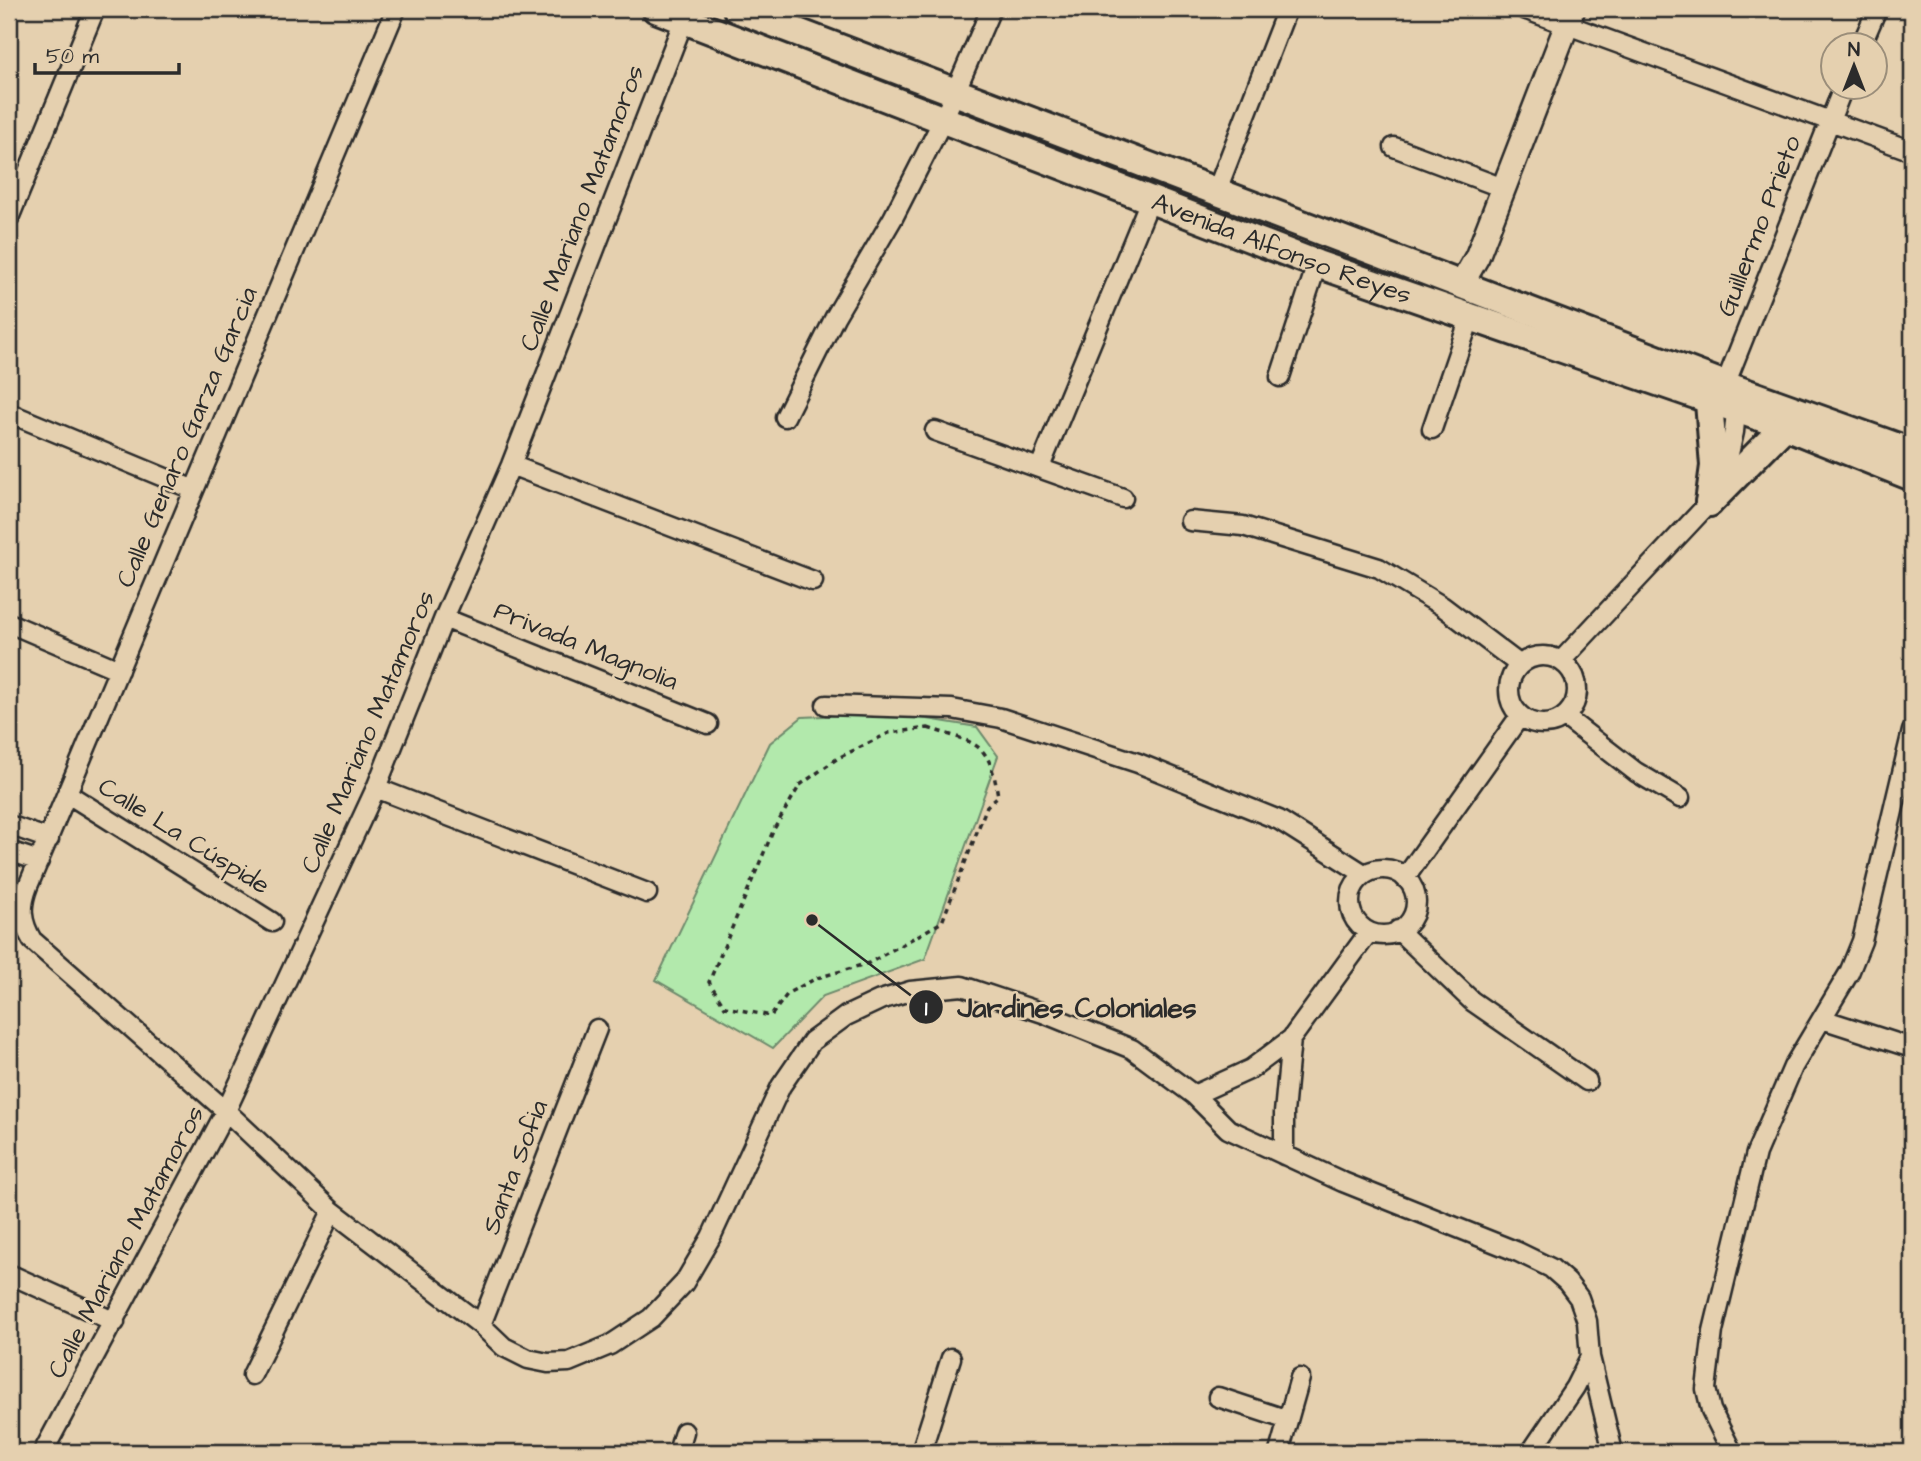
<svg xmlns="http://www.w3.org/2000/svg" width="1921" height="1461" font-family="'Architects Daughter',sans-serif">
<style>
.green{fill:#b2e9ac;stroke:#6e8a6c;stroke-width:2}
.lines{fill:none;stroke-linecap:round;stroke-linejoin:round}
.minor-casing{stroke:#2b2b2b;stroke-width:23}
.tertiary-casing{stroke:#2b2b2b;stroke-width:28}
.secondary-casing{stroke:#2b2b2b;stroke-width:32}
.path{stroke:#2b2b2b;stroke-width:3.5;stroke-dasharray:5 5;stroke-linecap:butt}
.minor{stroke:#e5d0af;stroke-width:18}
.tertiary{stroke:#e5d0af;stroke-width:23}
.secondary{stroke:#e5d0af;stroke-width:26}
.labels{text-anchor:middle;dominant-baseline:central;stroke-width:5;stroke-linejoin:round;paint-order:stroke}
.street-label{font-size:26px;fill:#2b2b2b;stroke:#e5d0af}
.leader{fill:none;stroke:#2b2b2b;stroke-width:2.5}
.callout-dot{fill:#2b2b2b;stroke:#e5d0af;stroke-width:2.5}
.mark-label{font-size:21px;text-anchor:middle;font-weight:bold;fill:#fff}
.callout-label{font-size:28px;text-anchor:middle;font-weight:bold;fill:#2b2b2b;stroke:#e5d0af;stroke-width:5;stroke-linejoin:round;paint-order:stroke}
</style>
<rect width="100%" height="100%" fill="#e5d0af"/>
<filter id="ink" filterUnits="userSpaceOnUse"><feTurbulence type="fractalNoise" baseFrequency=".0143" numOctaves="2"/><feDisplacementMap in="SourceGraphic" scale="14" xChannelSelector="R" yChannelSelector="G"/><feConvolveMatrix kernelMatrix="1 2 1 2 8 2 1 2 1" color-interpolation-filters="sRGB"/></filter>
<g filter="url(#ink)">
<path class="green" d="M891 713 977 727 998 756 925 959 823 996 773 1048 656 980 770 743 802 717Z"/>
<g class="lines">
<g class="minor-casing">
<path id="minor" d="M396 9 28 886C20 907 21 921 32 940L226 1111 332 1211 481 1325 504 1347 528 1359 548 1363 569 1362 610 1345 651 1318 684 1283 711 1237 781 1086 812 1041 846 1016 880 1000 910 991 962 986 1043 1013 1132 1049 1194 1095 1228 1129 1343 1182 1518 1252 1551 1268 1567 1282 1579 1298 1587 1321 1590 1357 1613 1452
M1524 9 1912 151
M1861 46 1877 9
M1394 147 1503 188
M1217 190 1287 9
M9 218 95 9
M1280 377 1317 264
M9 413 192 489
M785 417 835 317 893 218 944 118 991 9
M1432 429 1470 318
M935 431 1123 498
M511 465 813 581
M1040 467 1151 198
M1190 521 1243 526 1379 568 1442 606 1520 665
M444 618 708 724
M9 623 119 670
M1509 690a34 34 0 1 1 68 0a34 34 0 1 1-68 0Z
M1561 661 1709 503 1726 467 1734 432 1736 411 1725 385 1843 88
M826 705 952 709 1001 718 1138 763 1279 820 1364 874
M1565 717 1636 772 1680 798
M376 788 647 893
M68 794 272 922
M9 825 49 839
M9 851 39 861
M1350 902a33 33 0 1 1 66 0a33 33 0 1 1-66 0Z
M1405 878 1520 716
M1398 930 1472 1001 1587 1081
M1822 1019 1912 1048
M1194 1095 1251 1069 1291 1039 1369 932
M1284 1155V1113L1291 1039
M9 1274 115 1322
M481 1325 597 1029
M252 1375 332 1211
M1218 1397 1288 1420
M43 1452 226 1111 376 788 444 618 511 465 687 12
M678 1452 684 1432
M921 1452 951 1358
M1279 1452 1300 1378
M1531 1452 1575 1387 1590 1357
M1732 1452 1711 1410 1706 1389 1713 1331 1756 1153 1793 1067 1849 973 1862 941 1912 731"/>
</g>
<g class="tertiary-casing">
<path id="tertiary" d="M1462 283 1477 257 1573 9"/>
</g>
<g class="secondary-casing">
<g id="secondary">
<path id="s1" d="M656 9 1317 264 1785 426 1912 477"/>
<path d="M737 9 1725 385 1912 452"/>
<path d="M1709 503 1785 426"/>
<path d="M1709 503 1714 466 1709 402"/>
</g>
</g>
<path class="path" d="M928 728C977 744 989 740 998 796L987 806 942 922 869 963 817 978 788 993 771 1016 725 1007 709 982 774 829 800 785 838 758 889 733Z"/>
<use href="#minor" class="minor"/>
<use href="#tertiary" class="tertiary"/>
<use href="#secondary" class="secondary"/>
</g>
</g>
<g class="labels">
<g class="street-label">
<text transform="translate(582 208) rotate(-69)">Calle Mariano Matamoros</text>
<text transform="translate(1759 226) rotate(-69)">Guillermo Prieto</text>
<text stroke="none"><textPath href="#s1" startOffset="670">Avenida Alfonso Reyes</textPath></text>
<text transform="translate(187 437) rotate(-67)">Calle Genaro Garza Garcia</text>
<text transform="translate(586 646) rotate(22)">Privada Magnolia</text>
<text transform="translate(368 732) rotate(-67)">Calle Mariano Matamoros</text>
<text transform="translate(184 836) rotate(32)">Calle La Cúspide</text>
<text transform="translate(515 1167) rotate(-69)">Santa Sofia</text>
<text transform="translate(126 1242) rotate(-62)">Calle Mariano Matamoros</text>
</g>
</g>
<path class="leader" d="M812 920L926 1007"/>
<g class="callout-dot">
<circle cx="812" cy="920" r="7"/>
<circle cx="926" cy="1007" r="18"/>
</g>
<g class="mark-label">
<text x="926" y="1015">1</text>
</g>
<g class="callout-label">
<text x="1077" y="1017">Jardines Coloniales</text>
</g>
<rect width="1921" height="1461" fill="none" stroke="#e5d0af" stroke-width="35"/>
<rect x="18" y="18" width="1886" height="1426" fill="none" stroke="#2b2b2b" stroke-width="2.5" filter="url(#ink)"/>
<g transform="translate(1854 66)"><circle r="33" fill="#e5d0af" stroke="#9b8e7a" stroke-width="2"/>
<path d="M0-5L12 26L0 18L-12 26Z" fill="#2b2b2b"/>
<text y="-10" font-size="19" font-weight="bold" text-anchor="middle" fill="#2b2b2b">N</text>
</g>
<path d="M35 63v10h144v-10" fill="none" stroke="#2b2b2b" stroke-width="3.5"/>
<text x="46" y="63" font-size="21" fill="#2b2b2b" stroke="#e5d0af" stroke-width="5" paint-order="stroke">50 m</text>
</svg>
